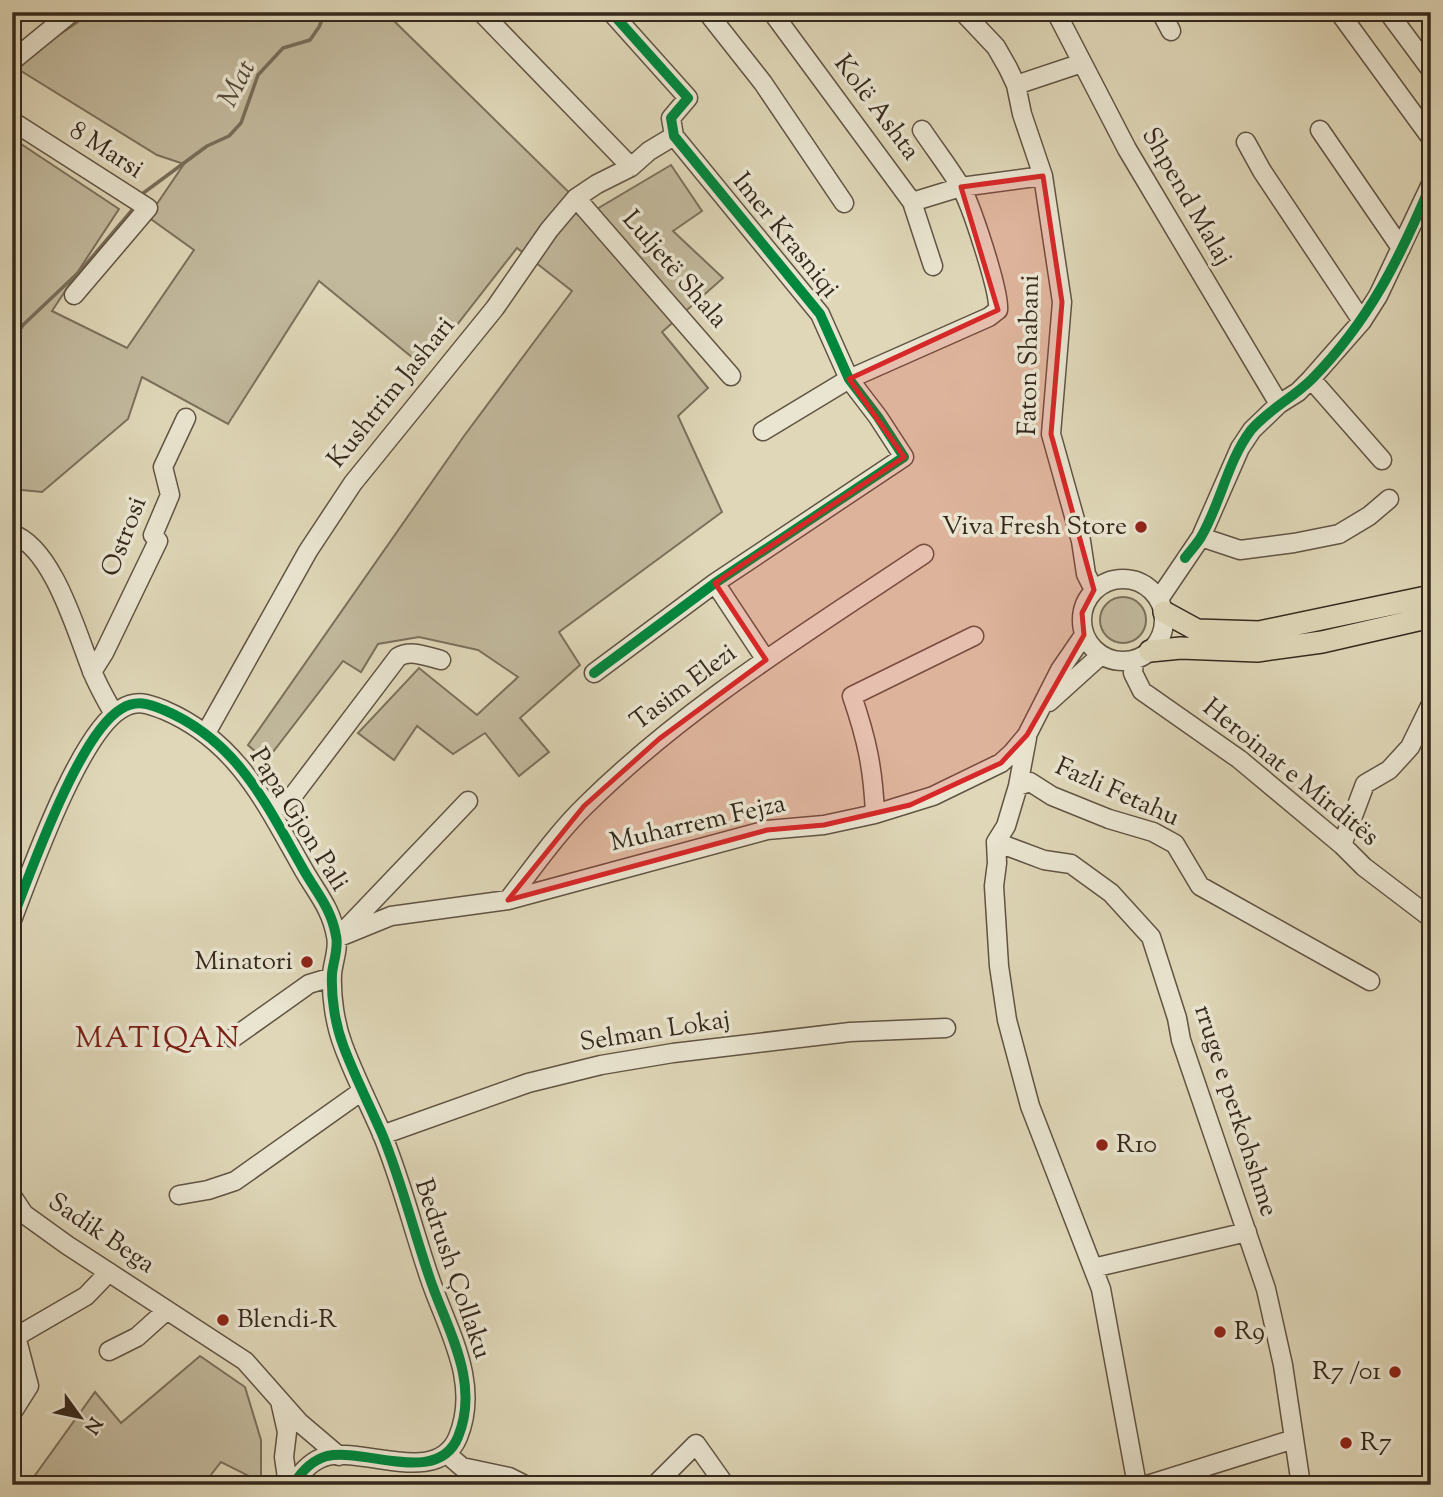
<svg xmlns="http://www.w3.org/2000/svg" width="1443" height="1497" font-family="'Sorts Mill Goudy',serif">
<style>
.green{fill:#c2b99d;stroke:#7c705c;stroke-width:2}
.lines{fill:none;stroke-linecap:round;stroke-linejoin:round}
.stream{stroke:#786e5a;stroke-width:3.5}
.minor-casing{stroke:#605443;stroke-width:21}
.major-casing{stroke:#35281c;stroke-width:24}
.minor{stroke:#eae5d1;stroke-width:18}
.major{stroke:#dfd7b8;stroke-width:21}
.cycleway-casing{stroke:#eae5d1;stroke-width:15}
.cycleway{stroke:#00873e;stroke-width:10}
.marked{fill:#d62828;fill-opacity:0.2;stroke:#d62828;stroke-width:5;stroke-linejoin:round}
.poi-dot{fill:#8f2418;stroke:#eae5d1;stroke-width:2.5}
.labels{text-anchor:middle;dominant-baseline:central;stroke-width:7;stroke-linejoin:round;paint-order:stroke}
.street-label{font-size:26px;fill:#35281c;stroke:#eae5d1}
.poi-label{font-size:26px;fill:#35281c;stroke:#eae5d1;text-anchor:start}
.water-label{font-size:28px;font-style:italic;fill:#574b3b;stroke:#eae5d1}
.quarter-label{font-size:30px;letter-spacing:2px;fill:#7a1f14;stroke:#eae5d1}
</style>
<rect width="100%" height="100%" fill="#dfd7b8"/>
<filter id="stains"><feTurbulence type="fractalNoise" baseFrequency=".00286" numOctaves="4"/><feColorMatrix values="0 0 0 0 .2 0 0 0 0 .09 0 0 0 0 .02 0 0 0 .5 -.17"/></filter>
<radialGradient id="worn" r=".72"><stop offset=".6" stop-color="#630" stop-opacity="0"/><stop offset="1" stop-color="#630" stop-opacity=".3"/></radialGradient>
<path class="green" d="M93 12H390L388 15 590 213 671 165 702 211 673 231 723 278 662 332 708 388 678 416 722 512 559 632 580 665 520 718 549 752 519 776 485 733 453 754 417 726 394 760 358 733 419 668 477 715 518 677 478 650 419 637 378 644 361 672 343 661 266 761 248 745 464 436 572 291 517 248 424 367 319 281 228 424 142 377 128 419 42 492 12 489V138L119 209 52 311 127 348 194 250 148 217 184 164 157 155 13 66Z
M1100 620a23 23 0 1 1 46 0a23 23 0 1 1-46 0Z
M200 1356 245 1387 261 1440V1482L221 1462 203 1485H28L95 1392 121 1423Z"/>
<g class="lines">
<path class="stream" d="M142 194 207 146 229 136 241 123 258 75 283 48 310 40 319 27 325 12
M12 341 23 325 81 270 133 209"/>
<g class="minor-casing">
<path id="minor" d="M481 12 631 167
M707 12 763 83 844 203
M772 12 912 202 933 266
M963 12 996 47 1008 68 1016 85 1022 114 1043 176 1062 302 1051 434 1081 541 1086 574 1094 590
M1056 12 1127 149 1279 404
M1161 12 1171 31
M1339 12 1431 138
M1388 12 1431 70
M12 61 72 12
M1016 85 1082 63
M12 121 148 208 74 295
M1320 130 1401 248
M1246 142 1262 171 1362 321
M576 198 731 376
M912 202 961 187 1043 176
M1311 379 1382 460
M763 431 849 379 989 317 998 310C1000 292 970 200 959 184 948 166 934 148 922 130
M12 534C53 547 77 634 92 671 98 686 106 700 114 714
M1201 537 1240 550 1294 543 1339 534 1369 516 1389 499
M1082 620a41 41 0 1 1 82 0a41 41 0 1 1-82 0Z
M715 583 766 660
M1159 599 1201 537 1240 448 1252 430 1279 404 1298 392 1311 379 1362 321 1378 296 1431 184
M1134 660 1133 673 1142 691 1239 759 1342 845 1364 867 1431 918
M92 672 104 653 158 541 153 535 170 495 163 467 186 418
M594 673 715 583 904 457 878 417 849 379 820 314 674 136 671 118 688 98 611 12
M1049 702 1101 655
M206 733 308 551 353 483 495 308 549 230 576 198 597 184 631 167 649 151 674 136
M1027 738 1018 786 1030 782 1052 796 1109 819 1153 832 1175 844 1200 886 1370 981
M1018 786 1006 826 996 842 997 863 994 886 999 966 1007 1020 1030 1106 1101 1289 1137 1485
M271 811 292 797 398 657C411 649 428 657 441 660
M875 814C873 768 867 740 852 696L974 636
M996 842 1044 860 1071 864 1111 893 1151 937 1177 1018 1181 1040 1266 1289 1283 1365 1301 1485
M1342 845 1365 784 1389 770 1410 747 1431 704
M508 900C533 868 557 833 586 805 686 706 808 632 924 554
M12 920C31 871 79 734 121 709 137 699 149 704 164 710 237 741 265 802 302 867 315 891 331 907 336 936 339 948 333 962 332 974 331 996 335 1024 343 1045 354 1075 369 1104 382 1134 401 1180 413 1229 429 1276 446 1328 481 1381 458 1437 438 1486 367 1448 327 1456 312 1460 301 1472 293 1485
M342 933 468 801
M337 938 391 916 508 900 767 830 824 825 875 814 933 796 1001 763 1012 753 1027 735 1060 670 1084 635
M233 1038 309 984 332 977
M382 1135 528 1083 601 1065 673 1053 850 1032 946 1028
M179 1195 208 1190 235 1181 362 1091
M12 1196 24 1214 67 1245 245 1361 299 1422 339 1456
M1093 1268 1247 1232
M12 1339 86 1296 109 1272
M109 1351 137 1337 167 1310
M280 1401 287 1432 284 1457 288 1485
M12 1413 29 1386 16 1336
M448 1455 462 1467 509 1477 525 1485
M655 1485 696 1444 725 1485
M1147 1485 1294 1439"/>
</g>
<g class="major-casing">
<path id="major" d="M1164 612 1197 630 1259 632 1431 596
M1150 651 1181 648 1257 651 1322 642 1431 617"/>
</g>
<use href="#minor" class="minor"/>
<use href="#major" class="major"/>
<g class="cycleway-casing">
<path id="cycleway" d="M1185 558C1190 551 1197 544 1201 537 1221 503 1227 462 1251 430 1269 409 1293 398 1312 379 1369 321 1400 258 1431 184
M594 673 715 583 904 457 878 417 849 379 820 314 674 136 671 118 688 98 611 12
M12 920C31 871 79 734 121 709 137 699 149 704 164 710 237 741 265 802 302 867 315 891 331 907 336 936 339 948 333 962 332 974 331 996 335 1024 343 1045 354 1075 369 1104 382 1134 401 1180 413 1229 429 1276 446 1328 481 1381 458 1437 438 1486 367 1448 327 1456 312 1460 301 1472 293 1485"/>
</g>
<use href="#cycleway" class="cycleway"/>
</g>
<path class="marked" d="M1043 176 1062 302 1051 434 1094 590 1082 613 1084 635 1027 735 1001 763 910 805 824 825 767 830 508 900 584 806 659 739 766 660 715 583 904 457 849 379 998 310 961 187Z"/>
<g class="poi-dot">
<circle cx="1141" cy="527" r="7"/>
<circle cx="307" cy="962" r="7"/>
<circle cx="1102" cy="1145" r="7"/>
<circle cx="223" cy="1320" r="7"/>
<circle cx="1220" cy="1332" r="7"/>
<circle cx="1395" cy="1372" r="7"/>
<circle cx="1346" cy="1443" r="7"/>
</g>
<g class="labels">
<g class="street-label">
<text transform="translate(876 108) rotate(53)">Kolë Ashta</text>
<text transform="translate(106 151) rotate(33)">8 Marsi</text>
<text transform="translate(1186 197) rotate(60)">Shpend Malaj</text>
<text transform="translate(785 236) rotate(51)">Imer Krasniqi</text>
<text transform="translate(674 270) rotate(49)">Luljetë Shala</text>
<text transform="translate(1030 355) rotate(-89)">Faton Shabani</text>
<text transform="translate(392 393) rotate(-51)">Kushtrim Jashari</text>
<text transform="translate(125 537) rotate(-69)">Ostrosi</text>
<text transform="translate(684 688) rotate(-37)">Tasim Elezi</text>
<text transform="translate(1290 773) rotate(39)">Heroinat e Mirditës</text>
<text transform="translate(1117 793) rotate(24)">Fazli Fetahu</text>
<text transform="translate(298 820) rotate(58)">Papa Gjon Pali</text>
<text transform="translate(698 824) rotate(-13)">Muharrem Fejza</text>
<text transform="translate(655 1032) rotate(-9)">Selman Lokaj</text>
<text transform="translate(1235 1111) rotate(72)">rruge e perkohshme</text>
<text transform="translate(101 1234) rotate(34)">Sadik Bega</text>
<text transform="translate(452 1269) rotate(71)">Bedrush Çollaku</text>
</g>
<g class="poi-label">
<text x="1127" y="527" text-anchor="end">Viva Fresh Store</text>
<text x="293" y="962" text-anchor="end">Minatori</text>
<text x="1116" y="1145">R10</text>
<text x="237" y="1320">Blendi-R</text>
<text x="1234" y="1332">R9</text>
<text x="1381" y="1372" text-anchor="end">R7 /01</text>
<text x="1360" y="1443">R7</text>
</g>
<g class="water-label">
<text transform="translate(238 84) rotate(-63)">Mat</text>
</g>
<g class="quarter-label">
<text x="158" y="1039">MATIQAN</text>
</g>
</g>
<rect width="1443" height="1497" fill="none" stroke="#dfd7b8" stroke-width="42"/>
<rect x="14" y="14" width="1415" height="1469" fill="none" stroke="#35281c" stroke-width="3.5"/>
<rect x="21" y="21" width="1401" height="1455" fill="none" stroke="#35281c" stroke-width="2"/>
<g transform="translate(80 1417) rotate(123)" stroke="#eae5d1" stroke-width="5" paint-order="stroke">
<path d="M0-5L12 26L0 18L-12 26Z" fill="#35281c"/>
<text y="-10" font-size="19" font-weight="bold" text-anchor="middle" fill="#35281c">N</text>
</g>
<rect width="100%" height="100%" filter="url(#stains)"/>
<rect width="100%" height="100%" fill="url(#worn)"/>
</svg>
